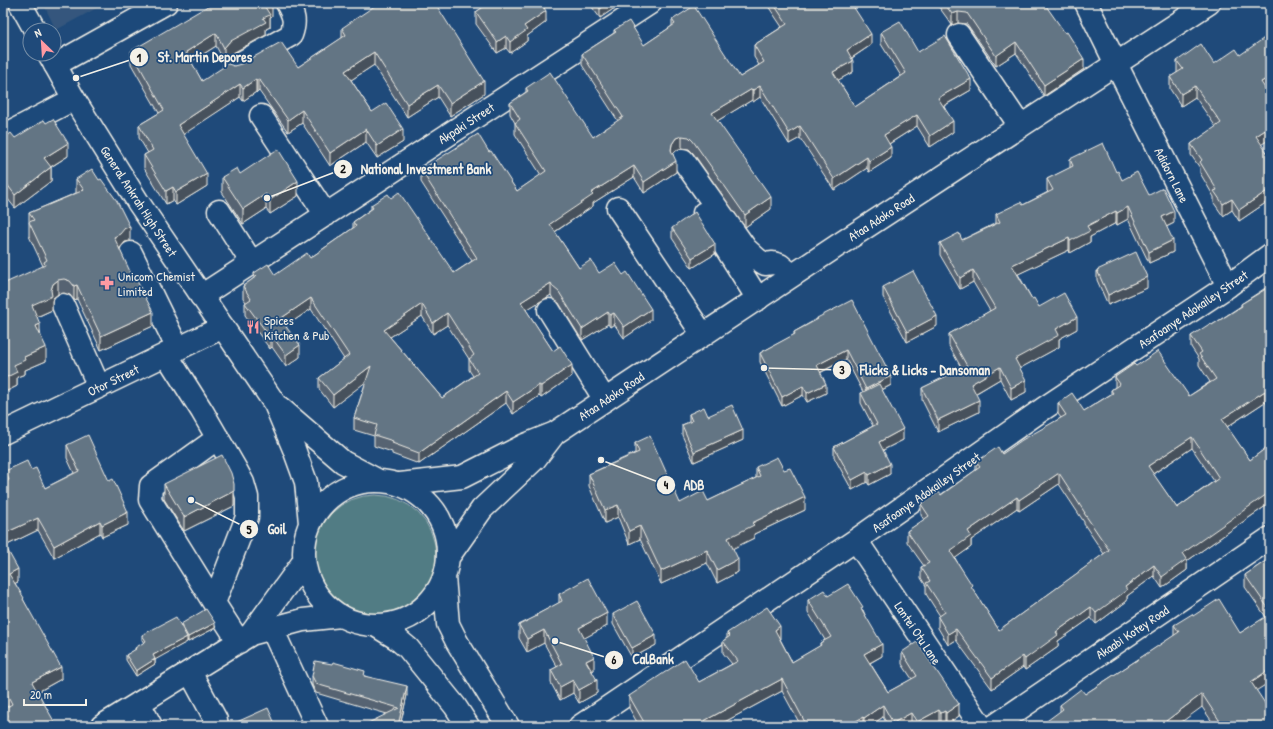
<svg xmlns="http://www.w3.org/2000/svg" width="1273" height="729" font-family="'Patrick Hand',sans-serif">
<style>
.built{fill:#34577d}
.green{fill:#517c84;stroke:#a2b6b6}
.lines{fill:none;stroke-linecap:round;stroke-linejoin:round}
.minor-casing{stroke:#f4f1e8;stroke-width:25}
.major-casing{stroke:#f4f1e8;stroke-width:25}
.minor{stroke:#1f4a7a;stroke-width:22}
.major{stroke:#1f4a7a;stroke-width:22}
.wall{fill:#566472;stroke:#f4f1e8;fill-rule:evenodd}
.shaded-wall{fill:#46515c;stroke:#f4f1e8}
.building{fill:#647484;stroke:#f4f1e8;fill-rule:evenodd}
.labels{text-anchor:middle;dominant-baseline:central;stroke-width:3.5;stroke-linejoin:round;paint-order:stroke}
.street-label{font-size:13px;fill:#f4f1e8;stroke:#1f4a7a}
.poi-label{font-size:13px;fill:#f4f1e8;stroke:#1f4a7a;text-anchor:start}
.leader{fill:none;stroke:#f4f1e8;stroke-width:1.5}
.callout-dot{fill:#f4f1e8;stroke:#1f4a7a;stroke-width:1.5}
.mark-label{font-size:12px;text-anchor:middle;font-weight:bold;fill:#111}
.callout-label{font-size:14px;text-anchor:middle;font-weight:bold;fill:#f4f1e8;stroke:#1f4a7a;stroke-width:3.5;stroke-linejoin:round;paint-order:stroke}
</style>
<rect width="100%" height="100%" fill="#1f4a7a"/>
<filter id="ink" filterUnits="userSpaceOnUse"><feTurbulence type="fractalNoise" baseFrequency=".025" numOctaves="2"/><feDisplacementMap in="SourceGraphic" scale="8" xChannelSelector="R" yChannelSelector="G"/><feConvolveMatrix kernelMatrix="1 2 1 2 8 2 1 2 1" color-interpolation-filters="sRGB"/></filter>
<g filter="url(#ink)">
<path class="built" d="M43 3H106L56 30Z"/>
<path class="green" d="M314 556a61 61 0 1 1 122 0a61 61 0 1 1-122 0Z"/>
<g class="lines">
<g class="minor-casing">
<path id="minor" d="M959 35 1020 126
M1116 64 1228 286
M55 65 166 3
M235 66 291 35C296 21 294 16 287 3
M261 116 326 215
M3 136 74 99
M683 160 746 249 757 259 765 264 773 263 780 265 792 275
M618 208 703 335
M219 211 252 263
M704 213 758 299
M131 253 178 349
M201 296 650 3
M63 305 99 387
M549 310 605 400
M166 354 202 411 235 468 243 483 247 497V517L214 603 239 642
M3 433 223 327
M856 540 981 726
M214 603 150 500 151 486 218 438
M272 629 317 726
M251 634 304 561
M190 672 216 720 217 726
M139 703 151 726
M102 726 251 634 303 620 341 616
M580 726 856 540 1043 409 1228 286 1270 255
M994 726 1270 538"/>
</g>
<g class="major-casing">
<path id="major" d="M20 3 35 30
M1086 3 1116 64
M49 54 74 99 138 202 275 404 294 449 306 482 310 523
M279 407 343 462 377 480
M304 553a72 72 0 1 1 144 0a72 72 0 1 1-144 0Z
M400 484 462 477 525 445 555 433 840 244 1209 3
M449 556 482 509 535 459 555 433
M444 577 448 624 457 642 508 726
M375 625 396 638 408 648 455 706 468 726"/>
</g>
<use href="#minor" class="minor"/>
<use href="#major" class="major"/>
</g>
<path class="wall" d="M489 3H552L544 8 546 22 527 36V41L510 53 506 48 497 53 476 24V12Z
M589 3H622L600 18Z
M766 3H851L871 45 852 58 853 72 838 80 855 107 901 76 881 44V32L918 52 971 90 944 106 953 132 930 147 917 126 889 144 891 158 869 172 867 168 834 190 800 138 789 144 760 97 753 102 752 100 717 121 771 209 745 227 693 153 689 149 682 148 676 150 673 154 676 172 644 193 634 177 593 203V206L555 232 579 268 599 273 651 320 624 338 614 324 610 327 608 324 582 340 559 303 553 299 551 295 543 299 526 310 553 351 572 376 541 398 539 396 513 414 506 403 419 464 392 454V452L374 446V436L354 430V418L366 381 333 407 319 389V378L344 359 311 309 286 326 300 357 286 367 272 347 270 349 245 315V303L246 302 243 298V286L254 278V273L275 275 310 258 353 228V222L371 209V205L391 198 454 273 472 261 421 182V170L489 152 517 191 541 175 515 134V123L510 114V103L526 92V88L593 137 618 121 582 65V54L614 33V30L644 45 672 26V20L740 77 759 65 754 57V45L782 27ZM422 316 433 334 447 325 448 326 469 359V370L473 376 442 398 390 337Z
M936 3H1044L1084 69 1044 96 1016 53 996 66 967 24 958 23 952 25Z
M272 16 270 17V27L266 29V35L229 55 224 61 216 46 191 62 202 81 234 66 298 67 342 38V28L484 94 450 116 438 97 407 117 374 65 351 80 372 112 403 142 377 158 366 142 330 166 302 123 288 132 259 91 257 93 256 92 243 101 240 97 183 134 207 186 176 205 173 200 166 204 144 168V155L148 153 139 138V125L159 113 131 64V51Z
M1240 55 1266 91 1261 145 1270 157V200L1239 221 1232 210 1223 216 1214 203V197L1200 173V168L1191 155V144L1216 127 1195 97 1181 106 1170 89V77L1177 73V61L1214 64Z
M15 138 68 156 51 167V181L15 208 3 193V139Z
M1070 159 1116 172 1122 180 1149 195 1174 223 1166 227 1173 252 1149 263 1128 219 1117 225 1116 223 1090 237V242L1070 253 1069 250 1018 274 1032 299 1039 307 1077 329 1059 339V347L1020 368 1026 392 1011 400 1000 379 975 394 979 412 938 432 922 400V388L962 369 949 346V334L990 311 973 282 960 289 940 255V243L962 240 996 223V214L1023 205 1048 192 1047 191V179L1070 168Z
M240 174 298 196 270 214 266 209 243 224 222 192V177Z
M76 179 130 241 125 242 119 248 153 326 101 350 77 299 74 300 70 295 64 293 58 294 53 298 52 301V310L37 317 46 361 25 370V374L17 377V386L3 393 43 266 29 236V213L76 193Z
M672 228 715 254 692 268 672 238Z
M1097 270 1147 288 1108 305 1097 280Z
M1270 283V409L1265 402 1227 427 1250 460 1270 445V503L1187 561V570L1162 588 1154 576 1127 596V601L1096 624 1091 618 1058 641V647L1025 670 1023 667 992 689 956 640 948 645 938 628V617L940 616 926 594V586L921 578V567L924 566 907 542V531L924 520 921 515V504L941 495 976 470V462L1002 454 1061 418 1058 414V403L1084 411 1111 394V390L1115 387V377L1136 366 1189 396 1210 382 1199 365V359L1191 347V336L1212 325 1241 306V304L1267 287V285ZM1192 448 1214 481 1177 508 1153 474ZM1059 484 1084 522V524L1104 554 999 630 972 588 955 558 971 547V540L1017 508 1019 511Z
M883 287 937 326 907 342 883 297Z
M817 318 891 385 882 390 903 440 883 450 890 474 869 485 867 482 852 490 834 457V447L873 426 861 403V393L863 392 846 359 820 373 826 393 807 402 803 395 782 406 760 362V353L794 335V332L817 319Z
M689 414 708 416 743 440 694 462 682 435V425L689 422Z
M635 443 680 503 708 501 756 478V467L805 510 754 534V538L733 548 738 572 717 583 707 563 661 584 640 539 629 544 618 517 605 523 589 486V474L635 453Z
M67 445 128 525 102 537 100 533 54 558 38 530 5 546 18 582 15 583 24 601 61 679 38 692 55 726 4 718V709L7 707 3 699V483L5 482V471L31 470 45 488 74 473 67 458Z
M164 484 234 506 184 531 164 499Z
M1270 558V682L1256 690 1270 726H1215L1202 707 1060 712V705L1085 694 1174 636V625L1193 616 1240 633 1266 617 1245 587V575Z
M559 594 607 626 584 638 594 670 592 671 597 693 579 703 573 693 560 700 551 683V670L557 667 544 643 527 652 519 638V625L536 617V615L559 603Z
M828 596 863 610 882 656 870 663 888 692 912 679 902 664V652L959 716 946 725 945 723 941 725 939 722 933 726H912L911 725 910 726H888L883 717 870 726H801L782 691 717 726H639L629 708V696L699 682 732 664 723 653V641L727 638V633L780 638V639L792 662 820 646V643L825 640 808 612V600Z
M613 614 656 645 632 658 613 624Z
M181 625 215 628 188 642 187 640V642L155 659V664L136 676 126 660V655L135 650V648L144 643 142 640V635Z
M312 676H365L407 695 400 726 387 714 316 693 312 685Z"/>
<path class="shaded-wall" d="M272 3V16L270 17V27L266 29V35L229 55 224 61V48L229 42 263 18 265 7Z
M539 3H552L539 11Z
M608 3H622L600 18V9Z
M546 11V22L527 36V41L510 53V42L524 26Z
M958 12V23L952 25V14Z
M216 33V46L186 65V52Z
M871 34V45L847 61V50Z
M506 36V48L497 53V42Z
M1016 42V53L996 66V56Z
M374 52V65L345 84V71Z
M1084 59V69L1044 96V85Z
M853 61V72L833 83V72Z
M1270 77V88L1261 94V82Z
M256 79V92L243 101V88Z
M259 79V91L257 93V80Z
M971 79V90L938 109V98Z
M484 81V94L450 116V103Z
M240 84V97L178 138V125Z
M438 85V97L407 117V104Z
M760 86V97L753 102V90Z
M1195 86V97L1181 106V94Z
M752 89V100L712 124V113Z
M302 110V123L288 132V120Z
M917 115V126L884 147V135Z
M953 121V132L930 147V136Z
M800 126V138L789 144V133Z
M1270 127V139L1256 148V136Z
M366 129V142L330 166V153Z
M403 129V142L377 158V146Z
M682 136V148L676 150 672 155 671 150 672 144 676 138Z
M68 143V156L44 171V158Z
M891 147V158L869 172V161Z
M867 157V168L834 190V179Z
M676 161V172L644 193V182Z
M634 166V177L593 203V206L550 235V224L591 193Z
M51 167V181L15 208V195Z
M207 174V186L176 205V192Z
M298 181V196L270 214V200Z
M173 187V200L166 204V191Z
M1270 189V200L1239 221V210Z
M266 194V209L243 224V209Z
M771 197V209L745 227V215Z
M1232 199V210L1223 216V204Z
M1128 207V219L1117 225V213Z
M1116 211V223L1090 237V242L1070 253V241L1087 226Z
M1174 211V223L1162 229V217Z
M130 227V241L125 242 120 248 114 251V237L125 228Z
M1069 238V250L1012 277V265Z
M1173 240V252L1149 263V252Z
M715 244V254L692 268V258Z
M973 270V282L960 289V278Z
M1147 277V288L1108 305V295Z
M58 280V294L53 298 52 301V310L32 319V305L51 290 53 284Z
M551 283V295L521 313V302Z
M77 285V299L74 300V286Z
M311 298V309L280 330V319Z
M422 304V316L384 341V330Z
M651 309V320L624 338V327Z
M153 312V326L101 350V336Z
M608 312V324L582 340V329Z
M447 313V325L433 334V323Z
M614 313V324L610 327V315Z
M937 316V326L907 342V332Z
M1077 317V329L1059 339V347L1015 371V359L1056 329Z
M40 324V338L36 326Z
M272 336V347L270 349V337Z
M300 345V357L286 367V355Z
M46 347V361L25 370V374L17 377V386L3 393V379L14 365 24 357Z
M846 350V359L817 374V365Z
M572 365V376L541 398V386Z
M371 366V378L333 407V395Z
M1000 367V379L971 396V384Z
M891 376V385L866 398V389Z
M1026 380V392L1011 400V388Z
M826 384V393L807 402V393Z
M539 385V396L513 414V402Z
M803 386V395L782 406V397Z
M506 391V403L419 464V453Z
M1265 391V402L1222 430V419Z
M979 400V412L938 432V420Z
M903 429V440L879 452V442Z
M743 430V440L694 462V452Z
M1192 437V448L1148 477V466Z
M890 464V474L869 485V475Z
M867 472V482L852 490V480Z
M1059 473V484L1019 511V500Z
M1270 484V503L1187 561V570L1162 588V577L1183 553Z
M234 491V506L184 531V517Z
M805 497V510L754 534V538L728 551V538L752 523Z
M1017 497V508L971 540V547L950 562V551L968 531Z
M618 505V517L605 523V510Z
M128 512V525L102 537V525Z
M38 518V530L3 547V534Z
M100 521V533L54 558V546Z
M640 526V539L629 544V531Z
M707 550V563L661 584V571Z
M738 559V572L717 583V570Z
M1154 565V576L1127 596V601L1096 624V613L1125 587Z
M18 569V582L9 586V574Z
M1091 607V618L1058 641V647L1025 670V659L1056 632Z
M607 613V626L579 641V628Z
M215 623V628L188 642V637Z
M780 626V638L775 642V630Z
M956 629V640L948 645V634Z
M544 630V643L527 652V639Z
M656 635V645L632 658V648Z
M187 637V642L153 661V655Z
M882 644V656L864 666V654Z
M1023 656V667L992 689V678Z
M594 657V670L586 674V661Z
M155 659V664L136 676V671Z
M61 667V679L32 695V682Z
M1270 669V682L1251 694V682Z
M782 679V691L717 726H704V721Z
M573 680V693L560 700V687Z
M597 680V693L579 703V690Z
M407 686V695L400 726H398Z
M1202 694V707L1176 726H1166V721Z
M959 704V716L946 725V713Z
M883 705V717L870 726H864V718Z
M939 710V722L933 726H917V722Z
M945 711V723L941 725V713Z
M911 713V725L910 726H893V723Z
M863 717V726H848Z
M55 723V726H51Z"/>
<path class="building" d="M213 3H272L265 7 270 15 263 18 266 22 229 42 224 48 216 33 186 52 202 81 228 64 234 66 241 64 281 42 298 67 346 35 342 28 379 3H435L484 81 450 103 438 85 407 104 374 52 345 71 372 112 386 103 403 129 377 146 366 129 330 153 302 110 288 120 259 79 257 80 256 79 243 88 240 84 178 125 207 174 176 192 173 187 166 191 144 155 153 150 139 125 164 110 131 51Z
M489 3H541L546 11 524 26 527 30 510 42 506 36 497 42 476 12Z
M596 3H608L600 9Z
M773 3H851L871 34 847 50 853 61 833 72 855 107 906 73 881 32 900 21 918 52 945 36 971 79 938 98 953 121 930 136 917 115 884 135 891 147 869 161 867 157 834 179 800 126 789 133 760 86 753 90 752 89 712 113 771 197 745 215 693 141 689 137 682 136 676 138 672 144 671 150 676 161 644 182 634 166 591 193 593 195 550 224 579 268 591 260 599 273 615 263 623 275 627 272 651 309 624 327 614 313 610 315 608 312 582 329 559 292 553 287 551 283 521 302 553 351 560 346 572 365 541 386 539 385 513 402 506 391 419 453 392 443 393 441 374 435 377 425 354 418 371 366 333 395 319 378 349 355 311 298 280 319 300 345 286 355 272 336 270 337 245 303 251 299 243 286 257 276 254 273 268 264 275 275 307 253 310 258 356 226 353 222 373 208 371 205 388 194 391 198 399 192 454 273 477 258 421 170 478 134 489 152 491 151 517 191 546 171 515 123 520 119 510 103 528 91 526 88 550 72 593 137 623 117 582 54 616 32 614 30 629 21 644 45 675 24 672 20 694 6 740 77 764 62 754 45 787 24ZM422 304 433 323 447 313 448 314 474 355 469 359 478 373 442 398 384 330Z
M944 3H1044L1065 33 1067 32 1084 59 1044 85 1016 42 996 56 967 13 958 12 952 14Z
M1270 34V77L1261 82 1270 96V127L1256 136 1270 157V189L1239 210 1232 199 1223 204 1214 191 1217 190 1200 162 1202 160 1191 144 1221 123 1195 86 1181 94 1170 77 1183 69 1177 61 1201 44 1214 64 1236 49 1240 55Z
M53 119 68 143 44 158 51 167 15 195 3 179V139L11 133 15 138 44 120 46 123Z
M1103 143 1116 172 1118 171 1122 180 1137 172 1149 195 1163 188 1174 211 1162 217 1173 240 1149 252 1128 207 1117 213 1116 211 1087 226 1090 231 1070 241 1069 238 1012 265 1032 299 1034 298 1039 307 1064 293 1077 317 1056 329 1059 335 1015 359 1026 380 1011 388 1000 367 971 384 979 400 938 420 922 388 967 366 949 334 995 308 973 270 960 278 940 243 959 233 962 240 1000 222 996 214 1021 202 1023 205 1053 190 1047 179 1073 166 1070 159Z
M278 149 298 181 270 200 266 194 243 209 222 177 237 168 240 174Z
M92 169 99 180 101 179 117 201 130 227 125 228 120 234 114 237 134 280 136 279 153 312 101 336 77 285 74 286 70 281 64 279 58 280 53 284 51 290 52 296 32 305 40 324 36 326 46 347 24 357 25 360 14 365 17 372 3 379V284L45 265 44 262 47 260 29 222 34 220 29 213 84 190 76 179Z
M695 212 715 244 692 258 672 228Z
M1136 252 1147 277 1108 295 1097 270Z
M913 271 937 316 907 332 883 287Z
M1270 283V398L1265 391 1222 419 1250 460 1270 445V484L1266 487 1270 492 1183 553 1187 559 1162 577 1154 565 1125 587 1127 590 1096 613 1091 607 1056 632 1058 635 1025 659 1023 656 992 678 956 629 948 634 938 617 945 612 926 583 930 581 921 567 929 563 907 531 929 516 921 504 939 492 941 495 980 467 976 462 998 447 1002 454 1022 440 1066 415 1058 403 1072 393 1084 411 1113 393 1111 390 1120 384 1115 377 1134 364 1136 366 1158 351 1189 396 1216 379 1199 354 1202 352 1191 336 1211 323 1212 325 1242 306 1241 304 1269 287 1267 285ZM1192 437 1219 478 1177 508 1148 466ZM1059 473 1085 513H1084L1109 550 999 630 971 586 972 585 950 551 971 536 968 531 1017 497 1019 500Z
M852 300 891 376 866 389 846 350 817 365 826 384 807 393 803 386 782 397 760 353 795 334 794 332 818 319 817 318Z
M879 384 903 429 879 442 890 464 869 475 867 472 852 480 834 447 877 424 861 393Z
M732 405 743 430 694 452 682 425 692 421 689 414 704 407 708 416Z
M88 435 109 481 113 479 128 512 102 525 100 521 54 546 38 518 3 534V483L9 480 5 471 27 461 31 470 36 468 45 488 79 471 67 445Z
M650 436 680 503 703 491 708 501 760 476 756 467 777 457 784 470 790 468 805 497 752 523 754 525 728 538 738 559 717 570 707 550 661 571 640 526 629 531 618 505 605 510 589 474 639 452 635 443Z
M222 455 231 473 234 484V491L184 517 164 484Z
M3 542 18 569 9 574 24 598 23 599 61 667 32 682 55 723 51 726H3V718L8 716 4 709 12 704 3 686Z
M1270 558V611L1245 575Z
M588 578 607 613 579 628 594 657 586 661 597 680 579 690 573 680 560 687 551 670 562 664 544 630 527 639 519 625 537 616 536 615 562 601 559 594Z
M848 584 863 607 861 608 882 644 864 654 888 692 917 676 902 652 917 642 959 704 946 713 945 711 941 713 939 710 917 722 911 713 893 723 883 705 864 718 863 717 848 726H807L782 679 704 721 707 726H642L645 724 629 696 685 659 699 682 738 661 723 641 730 636 727 633 767 607 780 626 775 630 792 662 821 645 820 643 831 637 808 600 824 590 828 596Z
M1219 599 1240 633 1270 614V669L1251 682 1270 711V726H1223L1202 694 1166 721 1169 726H1040L1063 709 1060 705 1081 689 1085 694 1137 660 1179 632 1174 625 1192 614 1193 616Z
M637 601 656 635 632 648 613 614Z
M206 609 215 623 188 637 181 624Z
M176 617 187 637 153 655 155 659 136 671 126 655 136 649 135 648 146 641 142 635Z
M315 661 332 664 333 662 365 671 364 676 407 686 398 726H362L399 708 316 684 312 676Z
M268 708 276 726H228Z
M434 721 438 726H426Z"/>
</g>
<defs>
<g id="pharmacy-bare" transform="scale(1.08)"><path d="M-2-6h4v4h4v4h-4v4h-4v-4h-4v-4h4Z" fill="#ff9aa2" stroke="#1f4a7a" stroke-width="2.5" paint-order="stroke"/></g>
<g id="restaurant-bare" transform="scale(1.08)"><path d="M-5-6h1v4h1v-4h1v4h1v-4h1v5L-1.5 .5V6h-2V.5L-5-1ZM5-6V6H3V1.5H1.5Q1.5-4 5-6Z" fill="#ff9aa2" stroke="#1f4a7a" stroke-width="2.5" paint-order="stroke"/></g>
</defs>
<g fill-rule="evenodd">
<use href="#pharmacy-bare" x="107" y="283"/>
<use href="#restaurant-bare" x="253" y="327"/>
</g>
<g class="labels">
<g class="street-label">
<text transform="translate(466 123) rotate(-33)">Akpaki Street</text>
<text transform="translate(1172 175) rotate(63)">Adidorn Lane</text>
<text transform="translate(139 201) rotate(57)">General Ankrah High Street</text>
<text transform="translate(881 217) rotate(-33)">Ataa Adoko Road</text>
<text transform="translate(1193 309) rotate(-34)">Asafoanye Adokailey Street</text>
<text transform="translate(113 380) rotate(-26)">Otor Street</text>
<text transform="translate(611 396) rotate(-34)">Ataa Adoko Road</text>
<text transform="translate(926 492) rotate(-35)">Asafoanye Adokailey Street</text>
<text transform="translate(1132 632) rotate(-34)">Akaabi Kotey Road</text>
<text transform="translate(918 633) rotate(56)">Lantei Otu Lane</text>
</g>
<g class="poi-label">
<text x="118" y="276">Unicom Chemist<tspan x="118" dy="15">Limited</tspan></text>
<text x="264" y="320">Spices<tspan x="264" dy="15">Kitchen &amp; Pub</tspan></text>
</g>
</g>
<path class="leader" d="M76 78L139 57M267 198L343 169M764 368L842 370M601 460L666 485M191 500L249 529M555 641L614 660"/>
<g class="callout-dot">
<circle cx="76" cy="78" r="4"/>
<circle cx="267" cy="198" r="4"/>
<circle cx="764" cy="368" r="4"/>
<circle cx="601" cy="460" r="4"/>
<circle cx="191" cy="500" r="4"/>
<circle cx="555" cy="641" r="4"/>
<circle cx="139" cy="57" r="10"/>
<circle cx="343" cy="169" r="10"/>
<circle cx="842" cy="370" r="10"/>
<circle cx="666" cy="485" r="10"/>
<circle cx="249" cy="529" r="10"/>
<circle cx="614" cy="660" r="10"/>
</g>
<g class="mark-label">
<text x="139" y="62">1</text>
<text x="343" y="173">2</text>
<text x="842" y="374">3</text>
<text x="666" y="489">4</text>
<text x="249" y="534">5</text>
<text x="614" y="664">6</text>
</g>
<g class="callout-label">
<text x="205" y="62">St. Martin Depores</text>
<text x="426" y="174">National Investment Bank</text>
<text x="925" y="375">Flicks &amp; Licks - Dansoman</text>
<text x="694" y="490">ADB</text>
<text x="277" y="534">Goil</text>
<text x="653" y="664">CalBank</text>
</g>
<rect width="1273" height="729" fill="none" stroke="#1f4a7a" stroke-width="16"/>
<rect x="8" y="8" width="1257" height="713" fill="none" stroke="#f4f1e8" stroke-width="1.5" filter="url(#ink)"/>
<g transform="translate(42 42) rotate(335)"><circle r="19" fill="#1f4a7a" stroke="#748da6"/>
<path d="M0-3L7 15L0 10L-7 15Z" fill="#ff9aa2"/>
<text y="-6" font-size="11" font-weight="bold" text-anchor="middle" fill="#f4f1e8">N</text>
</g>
<path d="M24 699v6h62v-6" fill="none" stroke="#f4f1e8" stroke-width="2"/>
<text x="30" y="699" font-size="12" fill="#f4f1e8" stroke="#1f4a7a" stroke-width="3" paint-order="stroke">20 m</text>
</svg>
